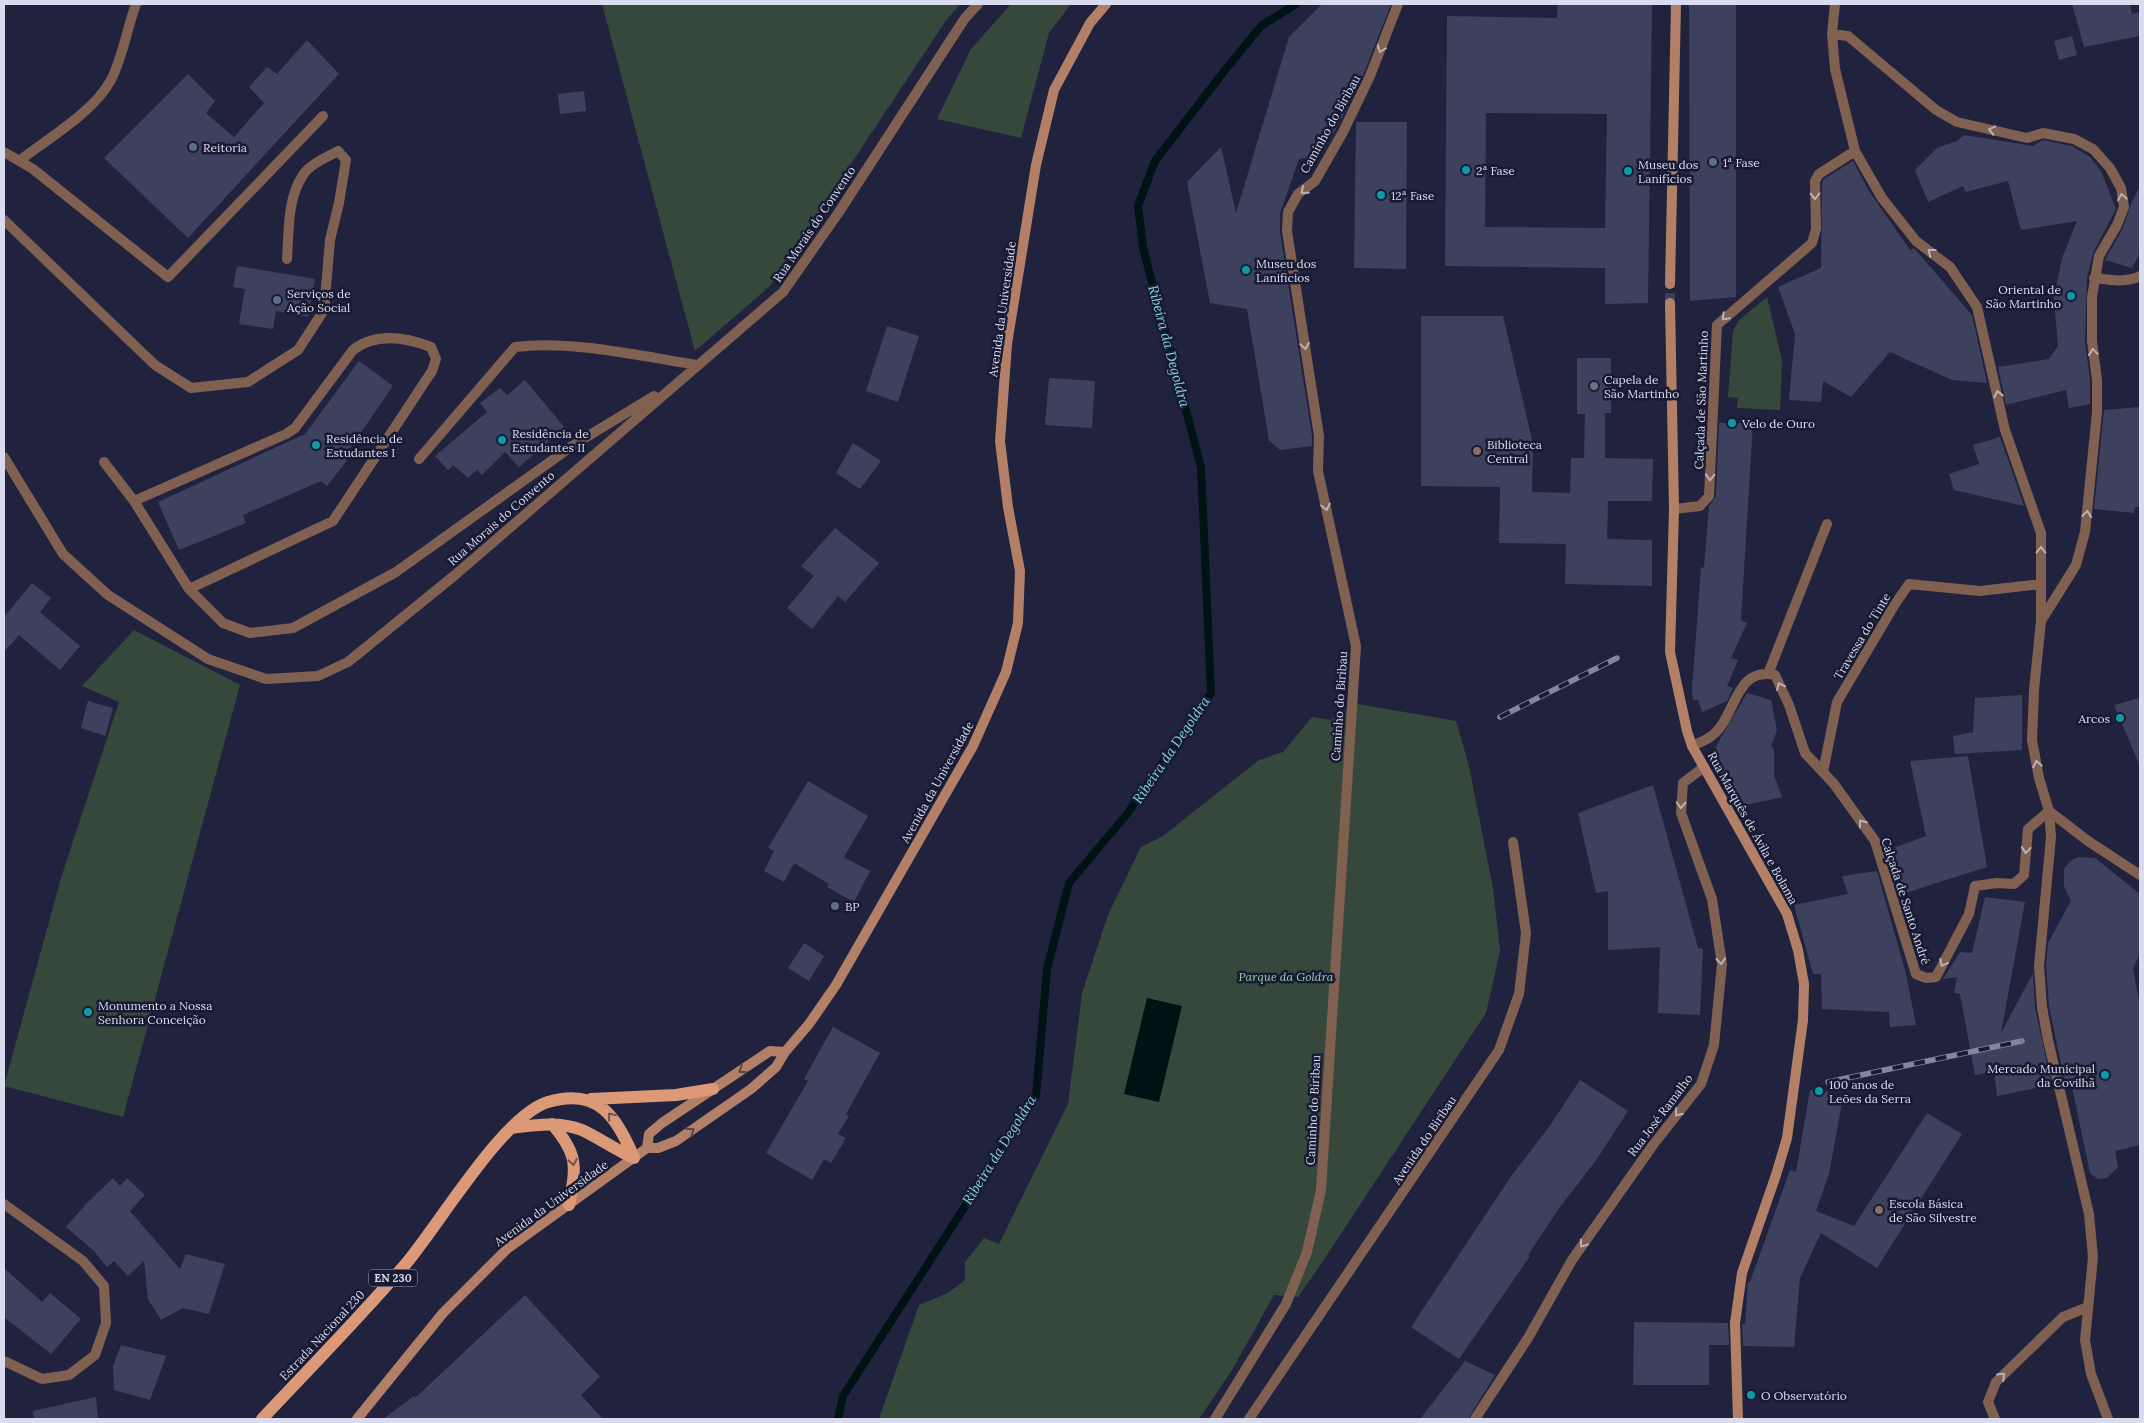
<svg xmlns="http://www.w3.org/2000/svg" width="2144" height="1423" font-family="Lora,serif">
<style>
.green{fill:#36483c}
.water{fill:#001214}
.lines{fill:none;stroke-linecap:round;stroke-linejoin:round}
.stream{stroke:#001214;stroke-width:8}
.building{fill:#3e415d;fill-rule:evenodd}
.secondary-tunnel{stroke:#3d3f58;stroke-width:10;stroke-dasharray:10 5;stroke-linecap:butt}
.lane{stroke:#806050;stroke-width:10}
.street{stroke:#806050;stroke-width:10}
.secondary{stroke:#b38067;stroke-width:10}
.primary{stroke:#db9978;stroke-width:12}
.rail-casing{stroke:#83869c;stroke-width:5.5}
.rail{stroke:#181a33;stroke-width:4;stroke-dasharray:11;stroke-linecap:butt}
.oneway{stroke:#bab1b7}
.oneway2{stroke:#564348}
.oneway3{stroke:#705352}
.service-dot{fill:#5c6f8a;stroke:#181a33;stroke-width:2}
.culture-dot{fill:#0f9aa8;stroke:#181a33;stroke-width:2}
.worship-dot{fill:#6b7280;stroke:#181a33;stroke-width:2}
.education-dot{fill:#8d6e63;stroke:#181a33;stroke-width:2}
.labels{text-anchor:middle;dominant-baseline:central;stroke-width:5;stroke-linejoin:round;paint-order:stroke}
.shield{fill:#181a33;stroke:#9fa2b6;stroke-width:1}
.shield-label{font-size:11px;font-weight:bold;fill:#d9dcee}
.street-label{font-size:12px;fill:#d9dcee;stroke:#181a33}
.poi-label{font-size:12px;fill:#d9dcee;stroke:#181a33;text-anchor:start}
.park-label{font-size:12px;font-style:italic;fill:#98d0ab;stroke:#181a33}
.water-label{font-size:14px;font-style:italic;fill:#85d3db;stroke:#181a33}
</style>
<rect width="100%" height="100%" fill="#21233e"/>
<path class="green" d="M602 4H961L947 19 770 286 695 351Z
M1011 4H1071L1049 33 1021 138 937 119 971 49Z
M1767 297 1782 360 1780 410 1737 408 1738 398 1728 397 1733 331 1739 320Z
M134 630 240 685 123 1117 4 1086 61 878 119 702 82 686Z
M1358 704 1456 721 1469 766 1493 888 1500 951 1486 1013 1321 1264 1298 1297 1274 1295 1232 1370 1199 1419H879L919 1305 948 1293 965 1280V1262L984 1238 999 1244 1068 1104 1082 993 1108 915 1141 847 1163 836 1259 760 1283 752 1312 717 1331 720Z"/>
<path class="water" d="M1147 998 1182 1006 1159 1102 1124 1094Z"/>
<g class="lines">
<path class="stream" d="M838 1419 843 1396 1036 1096 1047 969 1069 883 1127 814 1211 693 1201 467 1143 248 1138 206 1155 161 1225 70 1261 26 1296 4"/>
</g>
<path class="building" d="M1322 4H1391L1364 73 1341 120 1320 156 1299 159 1280 213V232L1312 436V446L1280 450 1269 440 1247 309 1210 303 1187 182 1221 147 1236 213 1289 37Z
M1558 4H1652L1648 303 1605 304V268L1445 266 1447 16 1557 18ZM1486 113 1607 114 1605 228 1485 227Z
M1689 4H1736V297L1690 301Z
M2072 4H2130L2132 14 2140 12V36L2084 47Z
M2072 36 2077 55 2059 60 2054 41Z
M307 40 339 74 188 238 104 158 188 74 215 101 206 113 234 137 264 103 249 87 267 67 277 74Z
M584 91 586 111 560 114 558 94Z
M1356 122H1407L1406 269 1354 268Z
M1964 135 2033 146 2043 140 2072 146 2090 157 2101 171 2116 209 2093 253 2087 277 2085 341 2090 380V404L2069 408 2066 390 2006 405 1998 367 2049 359 2058 346 2054 298 2062 258 2077 221 2021 230 2008 181 1966 192 1963 186 1928 202 1915 170 1937 148 1957 141Z
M1853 161 1869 191 1910 250 1914 248 1972 315 1987 383 1952 380 1890 352 1851 397 1823 381 1821 402 1789 400 1795 334 1778 287 1821 268 1822 183 1824 179Z
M2140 186V253L2132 268 2105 260 2123 228 2131 204Z
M237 266 315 279 308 317 276 311 273 329 239 324 245 289 233 287Z
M1421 316H1503L1533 444 1532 492 1570 493 1571 458H1584L1585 414H1577V358H1611V413H1605V458L1653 459 1652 501H1608L1607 539 1652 540V586L1565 584 1566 544 1499 543 1500 487 1421 486Z
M887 326 919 336 898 402 866 391Z
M359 361 393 386 344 457 348 459 327 486 321 481 243 515 246 523 179 550 158 502 305 434Z
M1049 378 1095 381 1092 428 1045 425Z
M525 380 565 428 519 467 505 452 482 475 477 470 468 478 453 465 448 470 435 456 487 412 480 403 500 388 507 395Z
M2140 407V507H2135L2134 513 2094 509 2104 410Z
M1719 423H1753L1741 620 1747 623 1731 658 1738 660 1727 686 1733 688 1727 701 1702 712 1698 700H1693L1692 689 1701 567 1704 568 1709 506 1716 496Z
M2000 437 2024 506 1954 490 1949 474 1979 464 1973 445Z
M853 443 881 461 860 489 836 473Z
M835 528 879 563 845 602 838 596 812 629 787 608 814 576 801 566Z
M32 583 51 598 40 612 80 646 60 670 19 635 4 652V617Z
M1747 693 1771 700 1777 731 1771 745 1774 750V775L1782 797 1737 807 1714 767 1716 746Z
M2022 695V750L1955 754 1953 736 1973 732 1975 698Z
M2140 698V766L2114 705Z
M88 701 113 708 105 736 81 728Z
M1968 756 1987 867 1899 895 1885 851 1926 836 1910 761Z
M808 781 868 816 844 857 870 871 854 902 827 887 829 884 794 863 784 882 764 871 774 851 768 848Z
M1653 785 1698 948 1703 949 1700 1015 1658 1013 1660 947 1608 950V891L1596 893 1578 813Z
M2078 857 2095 858 2140 894V953L2133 969 2140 1006V1145L2115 1151 2118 1167 2107 1178 2098 1179 2090 1173 2071 1082 2065 1083 2049 1006 2046 966 2048 943 2071 901 2064 886V869L2070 861Z
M1877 871 1906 974 1916 1025 1890 1027 1889 1012 1822 1009 1821 974H1813L1794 905 1848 894 1842 876Z
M1985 897 2025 902 2001 1033 2033 973 2035 1008 2052 1085 1997 1096 1994 1071 1975 1075 1960 994 1954 993 1957 977 1943 979 1960 952 1972 953Z
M804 943 824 956 809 981 788 968Z
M833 1027 880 1053 846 1114 849 1116 838 1134 846 1138 831 1163 824 1159 812 1180 766 1153 808 1081 804 1079Z
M1580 1080 1628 1111 1597 1159 1560 1207 1528 1255 1530 1256 1459 1359 1411 1327 1512 1175 1549 1127Z
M1810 1090 1830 1092 1828 1101 1842 1103 1829 1174 1816 1211 1854 1226 1927 1113 1962 1134 1877 1268 1821 1233 1800 1278 1794 1347 1743 1346 1742 1324H1745L1748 1282H1750L1790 1170 1796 1172Z
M113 1178 120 1186 127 1178 145 1195 130 1211 180 1269 186 1254 225 1264 209 1314 183 1308 161 1320 148 1299 144 1261 128 1276 114 1261 107 1267 93 1250 66 1227 87 1203Z
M4 1268 42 1302 50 1293 81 1319 51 1354 4 1317Z
M525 1295 600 1377 581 1395 603 1419H383L414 1396 415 1398Z
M1634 1322 1728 1323 1729 1345H1709V1385H1633Z
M121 1345 166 1356 150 1400 114 1390 113 1366Z
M1465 1361 1495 1375 1468 1419H1420Z
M96 1397 98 1419H34L33 1411Z"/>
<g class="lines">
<path class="secondary-tunnel" d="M1670 303V284"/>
<path class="lane" d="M4 152 33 169 168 277 323 116
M19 161C47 139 94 112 111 80 123 57 127 28 136 4
M4 220 155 365 191 388 248 382 298 350 324 310 330 240 339 203 346 160 338 151C327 157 310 164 303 175 287 199 289 232 287 259
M1768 674 1827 524
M1692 746C1698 743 1705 741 1710 737 1737 719 1733 666 1775 675L1789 705 1805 753 1834 784 1875 841 1916 974 1926 978 1936 977 1969 914 1975 886 1997 883 2014 884 2024 875 2028 829 2049 811"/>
<path class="street" d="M1835 4 1832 34 1835 69 1855 151 1882 198 1916 241 1950 267 1977 307 2005 430 2041 533V621L2034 690 2032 740 2039 778 2049 811 2051 837 2039 966 2042 1007 2048 1040 2089 1214 2093 1257 2085 1340 2091 1374 2108 1419
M1832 34 1848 36 1936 110 1957 122 2027 138 2043 133 2074 139 2093 149 2110 168 2121 188 2124 207 2117 225 2099 256 2092 297V341L2097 380V412L2085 532 2076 565 2041 621
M2094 278C2110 280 2126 283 2140 276
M4 457 63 554 108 595 208 659 266 679 318 676 348 662 455 575 783 292 839 212 965 18 978 4
M419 459 515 347C572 340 640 356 697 365
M104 462 134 501 189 589 223 623 250 633 293 628 396 572 575 444 654 396
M134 501 286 434 295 428 353 350C376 332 405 337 431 347L436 359 432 371 333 521 189 589
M1674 509 1700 506 1709 496 1717 325 1812 243 1816 229 1815 181 1819 174 1855 151
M1823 772 1837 702 1895 604 1909 584 1980 591 2041 584
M2049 811 2088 841 2140 875
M4 1204 83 1261 104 1286 106 1323 95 1355 69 1375 42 1379 4 1361
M1215 1419 1286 1304 1307 1252 1321 1190 1356 646 1318 471 1319 436 1287 231 1288 212 1298 194 1315 181 1343 132 1370 76 1398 4
M1249 1419 1499 1050 1519 994 1526 933 1513 842
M1475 1419 1528 1338 1572 1260 1653 1145 1701 1084 1714 1045 1722 964 1712 899 1681 813 1683 783 1704 767
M1995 1419 1988 1402 1996 1382 2063 1317 2088 1307"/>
<path class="secondary" d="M1670 284 1676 4
M1670 303 1674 509 1670 652 1687 731 1692 746 1787 914 1798 950 1804 984 1803 1020 1787 1138 1776 1175 1742 1273 1735 1323 1738 1419
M647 1148 649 1134 662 1123 770 1051 785 1052
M357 1419 443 1313 507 1249 647 1148H658L676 1141 751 1089 776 1067 785 1052 809 1024 836 985 973 746 1006 672 1018 623 1020 571 1008 507 1000 441 1007 344 1036 165 1054 90 1090 23 1106 4"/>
<path class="primary" d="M591 1099 676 1095 713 1089
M552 1124C579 1155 576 1167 569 1205
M511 1128C535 1125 559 1121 582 1130 599 1138 616 1150 634 1158
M262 1419C310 1368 359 1318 404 1266 438 1227 502 1116 548 1102 598 1087 617 1117 634 1158"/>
<g class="rail-casing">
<path id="rail" d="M1500 717 1617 658
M1828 1082 2022 1041"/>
</g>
<use href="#rail" class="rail"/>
</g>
<defs><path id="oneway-chevron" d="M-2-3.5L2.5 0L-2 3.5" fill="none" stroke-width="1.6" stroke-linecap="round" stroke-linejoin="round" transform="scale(1.25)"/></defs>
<g class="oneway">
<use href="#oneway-chevron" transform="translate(1381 49) rotate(111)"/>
<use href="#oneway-chevron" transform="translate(1992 130) rotate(-167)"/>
<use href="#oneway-chevron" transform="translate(1304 191) rotate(139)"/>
<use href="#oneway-chevron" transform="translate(1815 196) rotate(89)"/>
<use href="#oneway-chevron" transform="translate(2122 197) rotate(-99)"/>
<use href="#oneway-chevron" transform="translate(1931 252) rotate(-142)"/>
<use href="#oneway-chevron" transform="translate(1725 317) rotate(135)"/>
<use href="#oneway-chevron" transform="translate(1305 346) rotate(81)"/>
<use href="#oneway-chevron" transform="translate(2093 352) rotate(-98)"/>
<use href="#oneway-chevron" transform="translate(1998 394) rotate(-101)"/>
<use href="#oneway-chevron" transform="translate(1710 477) rotate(93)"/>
<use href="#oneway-chevron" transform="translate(1326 507) rotate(78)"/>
<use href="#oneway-chevron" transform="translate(2087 514) rotate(-84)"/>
<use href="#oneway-chevron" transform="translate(2041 550) rotate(-89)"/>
<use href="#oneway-chevron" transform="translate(1780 686) rotate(-115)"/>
<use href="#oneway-chevron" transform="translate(2037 764) rotate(-100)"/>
<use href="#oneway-chevron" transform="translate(1681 805) rotate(93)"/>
<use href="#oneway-chevron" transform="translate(1862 823) rotate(-125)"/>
<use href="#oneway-chevron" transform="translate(2026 850) rotate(95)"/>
<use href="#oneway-chevron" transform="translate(1721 961) rotate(86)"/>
<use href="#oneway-chevron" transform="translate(1943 963) rotate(118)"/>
<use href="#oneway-chevron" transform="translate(1678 1113) rotate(128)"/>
<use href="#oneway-chevron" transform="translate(1583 1244) rotate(125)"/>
<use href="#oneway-chevron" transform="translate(2002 1376) rotate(-44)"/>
</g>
<g class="oneway2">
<use href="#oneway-chevron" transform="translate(742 1070) rotate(146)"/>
<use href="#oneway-chevron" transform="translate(691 1131) rotate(-35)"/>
</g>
<g class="oneway3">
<use href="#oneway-chevron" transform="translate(611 1116) rotate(-129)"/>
<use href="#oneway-chevron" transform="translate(573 1162) rotate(80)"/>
</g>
<g class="service-dot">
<circle cx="193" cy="147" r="5"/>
<circle cx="1713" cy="162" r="5"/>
<circle cx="277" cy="300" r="5"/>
<circle cx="835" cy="906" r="5"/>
</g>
<g class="culture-dot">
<circle cx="1466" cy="170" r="5"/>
<circle cx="1628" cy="171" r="5"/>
<circle cx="1381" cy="195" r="5"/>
<circle cx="1246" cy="270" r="5"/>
<circle cx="2071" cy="296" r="5"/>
<circle cx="1732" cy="423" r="5"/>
<circle cx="502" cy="440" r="5"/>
<circle cx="316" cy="445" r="5"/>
<circle cx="2120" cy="718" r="5"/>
<circle cx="88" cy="1012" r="5"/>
<circle cx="2105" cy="1075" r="5"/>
<circle cx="1819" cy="1091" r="5"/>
<circle cx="1751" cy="1395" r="5"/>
</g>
<circle class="worship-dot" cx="1594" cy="386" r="5"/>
<g class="education-dot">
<circle cx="1477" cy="451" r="5"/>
<circle cx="1879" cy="1210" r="5"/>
</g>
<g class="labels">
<rect class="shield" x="369" y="1269.5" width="48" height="17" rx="4"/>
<g class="shield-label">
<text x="393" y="1278">EN 230</text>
</g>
<g class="street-label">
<text transform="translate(1330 124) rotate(-61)">Caminho do Biribau</text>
<text transform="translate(814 224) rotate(-56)">Rua Morais do Convento</text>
<text transform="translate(1002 309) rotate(-82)">Avenida da Universidade</text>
<text transform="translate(1701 400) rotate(-88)">Calçada de São Martinho</text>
<text transform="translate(501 518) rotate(-41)">Rua Morais do Convento</text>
<text transform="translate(1862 636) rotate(-59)">Travessa do Tinte</text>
<text transform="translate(1339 706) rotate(-86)">Caminho do Biribau</text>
<text transform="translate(937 782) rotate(-61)">Avenida da Universidade</text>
<text transform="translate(1753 828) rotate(61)">Rua Marquês de Ávila e Bolama</text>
<text transform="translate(1906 901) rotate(72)">Calçada de Santo André</text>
<text transform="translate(1313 1110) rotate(-87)">Caminho do Biribau</text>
<text transform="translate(1660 1115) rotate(-53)">Rua José Ramalho</text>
<text transform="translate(1424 1140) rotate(-56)">Avenida do Biribau</text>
<text transform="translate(551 1203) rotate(-36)">Avenida da Universidade</text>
<text transform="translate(322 1335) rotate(-47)">Estrada Nacional 230</text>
</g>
<g class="poi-label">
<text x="203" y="147">Reitoria</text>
<text x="1723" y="162">1ª Fase</text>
<text x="1638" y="164">Museu dos<tspan x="1638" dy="14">Lanifícios</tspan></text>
<text x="1476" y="170">2ª Fase</text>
<text x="1391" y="195">12ª Fase</text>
<text x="1256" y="263">Museu dos<tspan x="1256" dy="14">Lanificios</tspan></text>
<text x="2061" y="289" text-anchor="end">Oriental de<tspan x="2061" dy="14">São Martinho</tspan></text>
<text x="287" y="293">Serviços de<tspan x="287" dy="14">Ação Social</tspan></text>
<text x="1604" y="379">Capela de<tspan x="1604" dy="14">São Martinho</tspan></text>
<text x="1742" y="423">Velo de Ouro</text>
<text x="512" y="433">Residência de<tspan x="512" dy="14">Estudantes II</tspan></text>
<text x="326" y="438">Residência de<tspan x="326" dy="14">Estudantes I</tspan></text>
<text x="1487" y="444">Biblioteca<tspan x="1487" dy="14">Central</tspan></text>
<text x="2110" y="718" text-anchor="end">Arcos</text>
<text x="845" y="906">BP</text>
<text x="98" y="1005">Monumento a Nossa<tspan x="98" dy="14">Senhora Conceição</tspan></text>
<text x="2095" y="1068" text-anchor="end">Mercado Municipal<tspan x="2095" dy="14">da Covilhã</tspan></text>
<text x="1829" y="1084">100 anos de<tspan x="1829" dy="14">Leões da Serra</tspan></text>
<text x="1889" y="1203">Escola Básica<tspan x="1889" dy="14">de São Silvestre</tspan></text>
<text x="1761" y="1395">O Observatório</text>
</g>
<g class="park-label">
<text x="1286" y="976">Parque da Goldra</text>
</g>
<g class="water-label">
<text transform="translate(1169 346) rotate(75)">Ribeira da Degoldra</text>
<text transform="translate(1171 750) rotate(-56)">Ribeira da Degoldra</text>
<text transform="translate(999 1150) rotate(-58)">Ribeira da Degoldra</text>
</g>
</g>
<rect width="2144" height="1423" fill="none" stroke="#d9dcee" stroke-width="10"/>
</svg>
